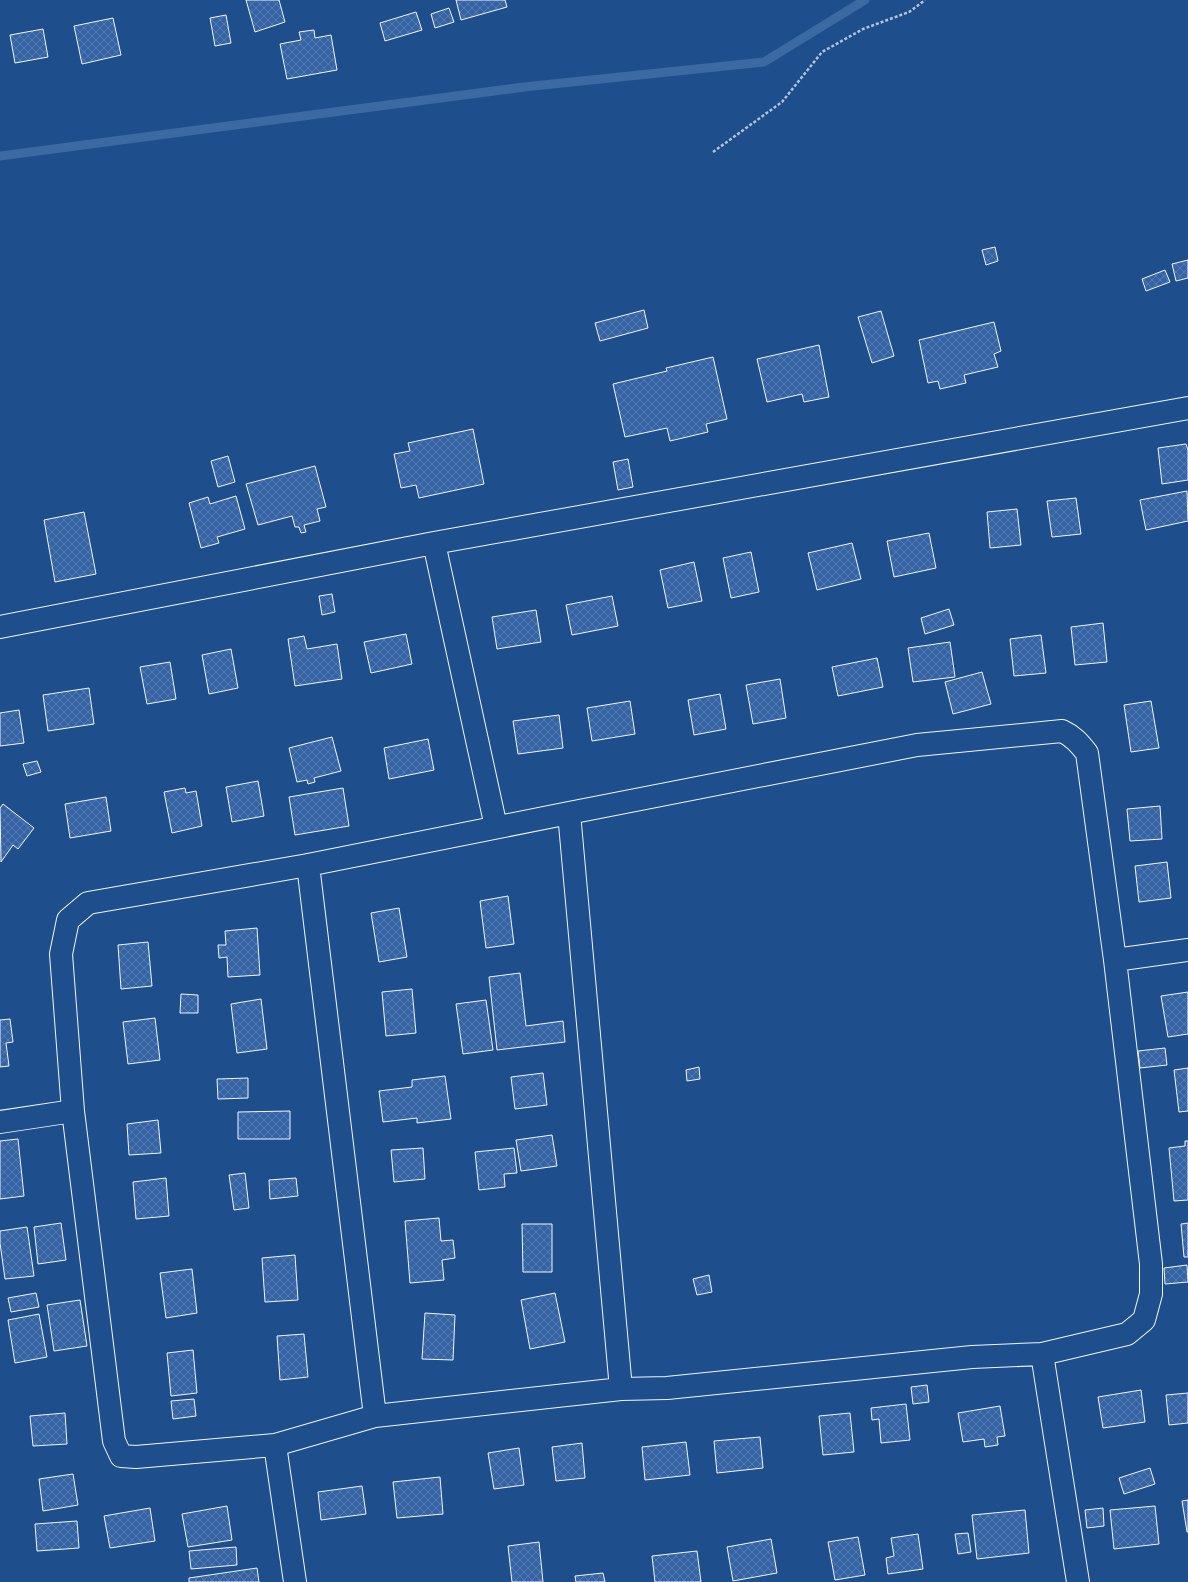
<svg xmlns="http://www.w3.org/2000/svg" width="1188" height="1582" font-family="'Noto Sans',sans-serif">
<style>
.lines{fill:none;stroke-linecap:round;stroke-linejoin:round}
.stream{stroke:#3b69a3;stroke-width:9}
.building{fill:url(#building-cross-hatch);stroke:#f2f6ff}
.street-casing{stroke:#f2f6ff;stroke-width:24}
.path{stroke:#b3c4dc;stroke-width:2.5;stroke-dasharray:3 2;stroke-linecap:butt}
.street{stroke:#1f4e8c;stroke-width:22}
</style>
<defs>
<pattern id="building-cross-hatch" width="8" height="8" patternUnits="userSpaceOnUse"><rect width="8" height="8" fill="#3563a3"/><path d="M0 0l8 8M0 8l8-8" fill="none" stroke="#537ab1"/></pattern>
</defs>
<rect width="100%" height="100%" fill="#1f4e8c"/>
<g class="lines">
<path class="stream" d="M0 156 524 87 764 62 865 0"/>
</g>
<path class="building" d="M246 0H279L285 22 255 32Z
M456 0H505L507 7 461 20Z
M449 8 454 22 435 28 431 14Z
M416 12 422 30 385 41 380 23Z
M226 15 231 43 215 46 210 18Z
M113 18 121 55 82 64 74 26Z
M43 29 48 57 15 63 10 35Z
M314 30 315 38 331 35 337 70 287 79 280 44 301 40 299 32Z
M995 247 998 261 986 265 982 250Z
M1188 260V278L1176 281 1172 264Z
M1165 270 1170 282 1146 291 1142 279Z
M644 310 648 328 600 341 595 323Z
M881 311 894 356 872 363 858 317Z
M994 322 1001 351 994 354 998 367 964 375 966 383 940 389 938 381 928 383 919 340Z
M819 345 829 397 804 402 802 394 767 402 757 359Z
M713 357 727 419 706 424 708 432 670 441 667 428 625 437 613 384 667 371 666 368Z
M473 429 484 484 419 498 416 485 401 488 394 454 410 451 408 443Z
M1186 444 1188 450V480L1162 484 1158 448Z
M228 456 235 482 218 487 211 461Z
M628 459 633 487 618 490 613 462Z
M315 466 326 507 317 509 320 521 304 525 306 532 301 533 299 527H295L292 516 258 525 246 484Z
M1187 491 1188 521 1146 530 1140 500Z
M236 496 245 529 217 537 219 543 201 548 189 503 208 497 210 504Z
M1076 498 1081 534 1052 537 1047 501Z
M1017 509 1021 545 990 548 987 512Z
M84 512 96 574 55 582 44 520Z
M929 533 936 568 894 577 887 541Z
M852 543 861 579 817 590 808 553Z
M751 552 759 592 731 598 723 558Z
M694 562 702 601 668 608 660 570Z
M332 594 335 612 322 615 319 596Z
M612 596 618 626 572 635 566 605Z
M949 609 954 625 925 634 921 618Z
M536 610 541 642 497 649 492 617Z
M1103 623 1107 662 1075 665 1071 627Z
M406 634 412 664 371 673 364 642Z
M1041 635 1046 673 1014 676 1010 639Z
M304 636 307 649 337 644 342 679 295 686 288 639Z
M950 642 955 677 913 682 908 648Z
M231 649 238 688 209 694 202 655Z
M877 658 883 687 838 696 832 667Z
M170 662 176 699 147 704 140 667Z
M982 672 991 704 953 714 945 682Z
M780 679 786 718 753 724 746 685Z
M89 688 94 724 48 731 43 695Z
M720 694 726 729 694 735 688 700Z
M630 701 635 734 592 741 587 708Z
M1151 701 1159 748 1131 752 1124 705Z
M19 710 24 743 0 746V713Z
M559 715 563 748 518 754 513 721Z
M332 737 341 771 314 778 315 782 308 784 307 780 297 782 289 748Z
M428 739 434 770 389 779 384 748Z
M37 761 41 772 27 776 23 764Z
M258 781 264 816 232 822 226 787Z
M185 788 186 793 196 791 202 826 172 833 164 792Z
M343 788 349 826 295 835 289 797Z
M106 797 111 831 70 838 65 804Z
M3 804 34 828 18 849 13 845 1 862 0 808Z
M1160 806 1162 839 1130 841 1127 809Z
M1167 862 1171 898 1139 902 1135 866Z
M508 896 514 944 486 948 480 901Z
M399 908 407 957 379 962 371 913Z
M257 928 260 975 228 977 227 957 219 958 218 945H226L225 931Z
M148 942 152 986 121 989 118 945Z
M520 973 526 1026 563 1021 565 1042 497 1050 489 977Z
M412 989 416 1033 386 1036 382 992Z
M1188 992V1034L1168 1037 1161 996Z
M181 994 198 995V1013H180Z
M261 999 267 1049 237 1053 231 1004Z
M486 1000 493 1050 463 1054 456 1004Z
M155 1018 160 1060 128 1064 123 1022Z
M10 1019 13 1042 6 1043 9 1066 0 1067V1020Z
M1165 1048 1167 1065 1140 1068 1138 1051Z
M699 1067 700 1079 687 1081 686 1070Z
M1188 1068V1111L1179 1112 1174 1070Z
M543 1073 547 1105 515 1109 511 1077Z
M445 1076 451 1119 417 1123V1118L383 1122 379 1091 412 1087V1080Z
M248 1078V1098L218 1099 217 1079Z
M290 1111V1139H238V1112Z
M158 1120 161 1153 129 1155 127 1124Z
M552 1135 557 1166 521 1171 516 1140Z
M18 1139 24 1196 0 1199V1141Z
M1185 1141H1188V1200L1174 1201 1169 1148 1185 1146Z
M423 1148 425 1179 394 1182 391 1150Z
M514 1148 517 1173 504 1174 505 1187 479 1190 475 1152Z
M245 1173 249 1208 234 1210 229 1175Z
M166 1178 169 1216 136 1219 133 1182Z
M296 1178 298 1196 270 1199 269 1180Z
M439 1218 441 1241 453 1240 455 1258 442 1260 444 1280 410 1283 405 1221Z
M61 1223 66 1260 38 1264 34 1227Z
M1188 1223V1257H1184L1181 1224Z
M522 1224H552V1272H523Z
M27 1227 34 1276 5 1279 0 1243V1231Z
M295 1255 298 1300 265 1302 262 1258Z
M1187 1265 1188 1282 1165 1284 1164 1268Z
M192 1269 197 1313 166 1318 160 1273Z
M709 1275 712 1292 697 1295 693 1279Z
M36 1293 39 1307 11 1312 8 1298Z
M555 1293 565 1342 530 1349 521 1300Z
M80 1300 87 1346 54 1351 47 1305Z
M425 1313 455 1315 453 1360 422 1359Z
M39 1314 47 1357 15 1363 8 1320Z
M304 1334 308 1377 280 1380 277 1336Z
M193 1350 197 1393 171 1396 167 1353Z
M927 1385 929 1402 913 1404 911 1387Z
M1141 1390 1145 1422 1103 1428 1098 1397Z
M1188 1393V1423L1169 1425 1166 1395Z
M194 1399 196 1416 173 1419 171 1401Z
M906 1404 910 1440 881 1443 879 1419 872 1420 871 1408Z
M1000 1406 1005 1436 997 1437 998 1445 985 1447 984 1439 963 1442 958 1413Z
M65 1413 67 1444 33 1446 30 1416Z
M850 1413 854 1452 823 1455 819 1416Z
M760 1437 763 1468 717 1473 714 1441Z
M686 1442 690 1475 645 1480 642 1447Z
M582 1443 585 1478 556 1481 552 1447Z
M519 1448 524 1485 494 1489 488 1453Z
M1150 1468 1155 1484 1124 1494 1119 1478Z
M73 1474 78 1505 43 1511 39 1479Z
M440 1477 443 1514 397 1518 393 1482Z
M362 1486 366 1514 321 1520 318 1492Z
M1188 1500V1532H1187L1182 1501Z
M227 1506 232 1540 188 1547 182 1514Z
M1155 1506 1159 1544 1114 1549 1110 1510Z
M150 1508 155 1541 110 1548 104 1516Z
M1103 1508 1104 1526 1087 1528 1085 1510Z
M1025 1510 1029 1553 977 1559 972 1515Z
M77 1521 79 1548 37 1551 35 1524Z
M968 1533 971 1552 958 1554 955 1534Z
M918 1534 923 1569 888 1574 886 1558 894 1556 891 1538Z
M858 1537 865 1575 835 1580 828 1542Z
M771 1539 777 1573 733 1581 727 1547Z
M539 1542 543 1582H512L508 1546Z
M236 1547 237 1565 191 1569 189 1551Z
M697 1551 701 1582H655L652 1556Z
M257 1568 259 1582H189V1578Z
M603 1573 605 1582H576L575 1576Z"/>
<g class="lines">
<g class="street-casing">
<path id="street" d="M434 543 496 827
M0 627 434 543 1188 408
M569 813 917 745 1062 731C1073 736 1079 743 1087 753L1115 960 1151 1264V1294L1144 1320 1127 1334 1042 1354 972 1357 667 1388 621 1389 375 1416 275 1445 136 1457 121 1456 114 1441 73 1111 61 954 68 920 88 903 308 865 569 813 621 1389
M308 865 375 1416
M1115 960 1188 950
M0 1122 73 1111
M1042 1354 1078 1582
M275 1445 295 1582"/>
</g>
<path class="path" d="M713 152 782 102 822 52 863 29 909 12 925 0"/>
<use href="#street" class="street"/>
</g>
</svg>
